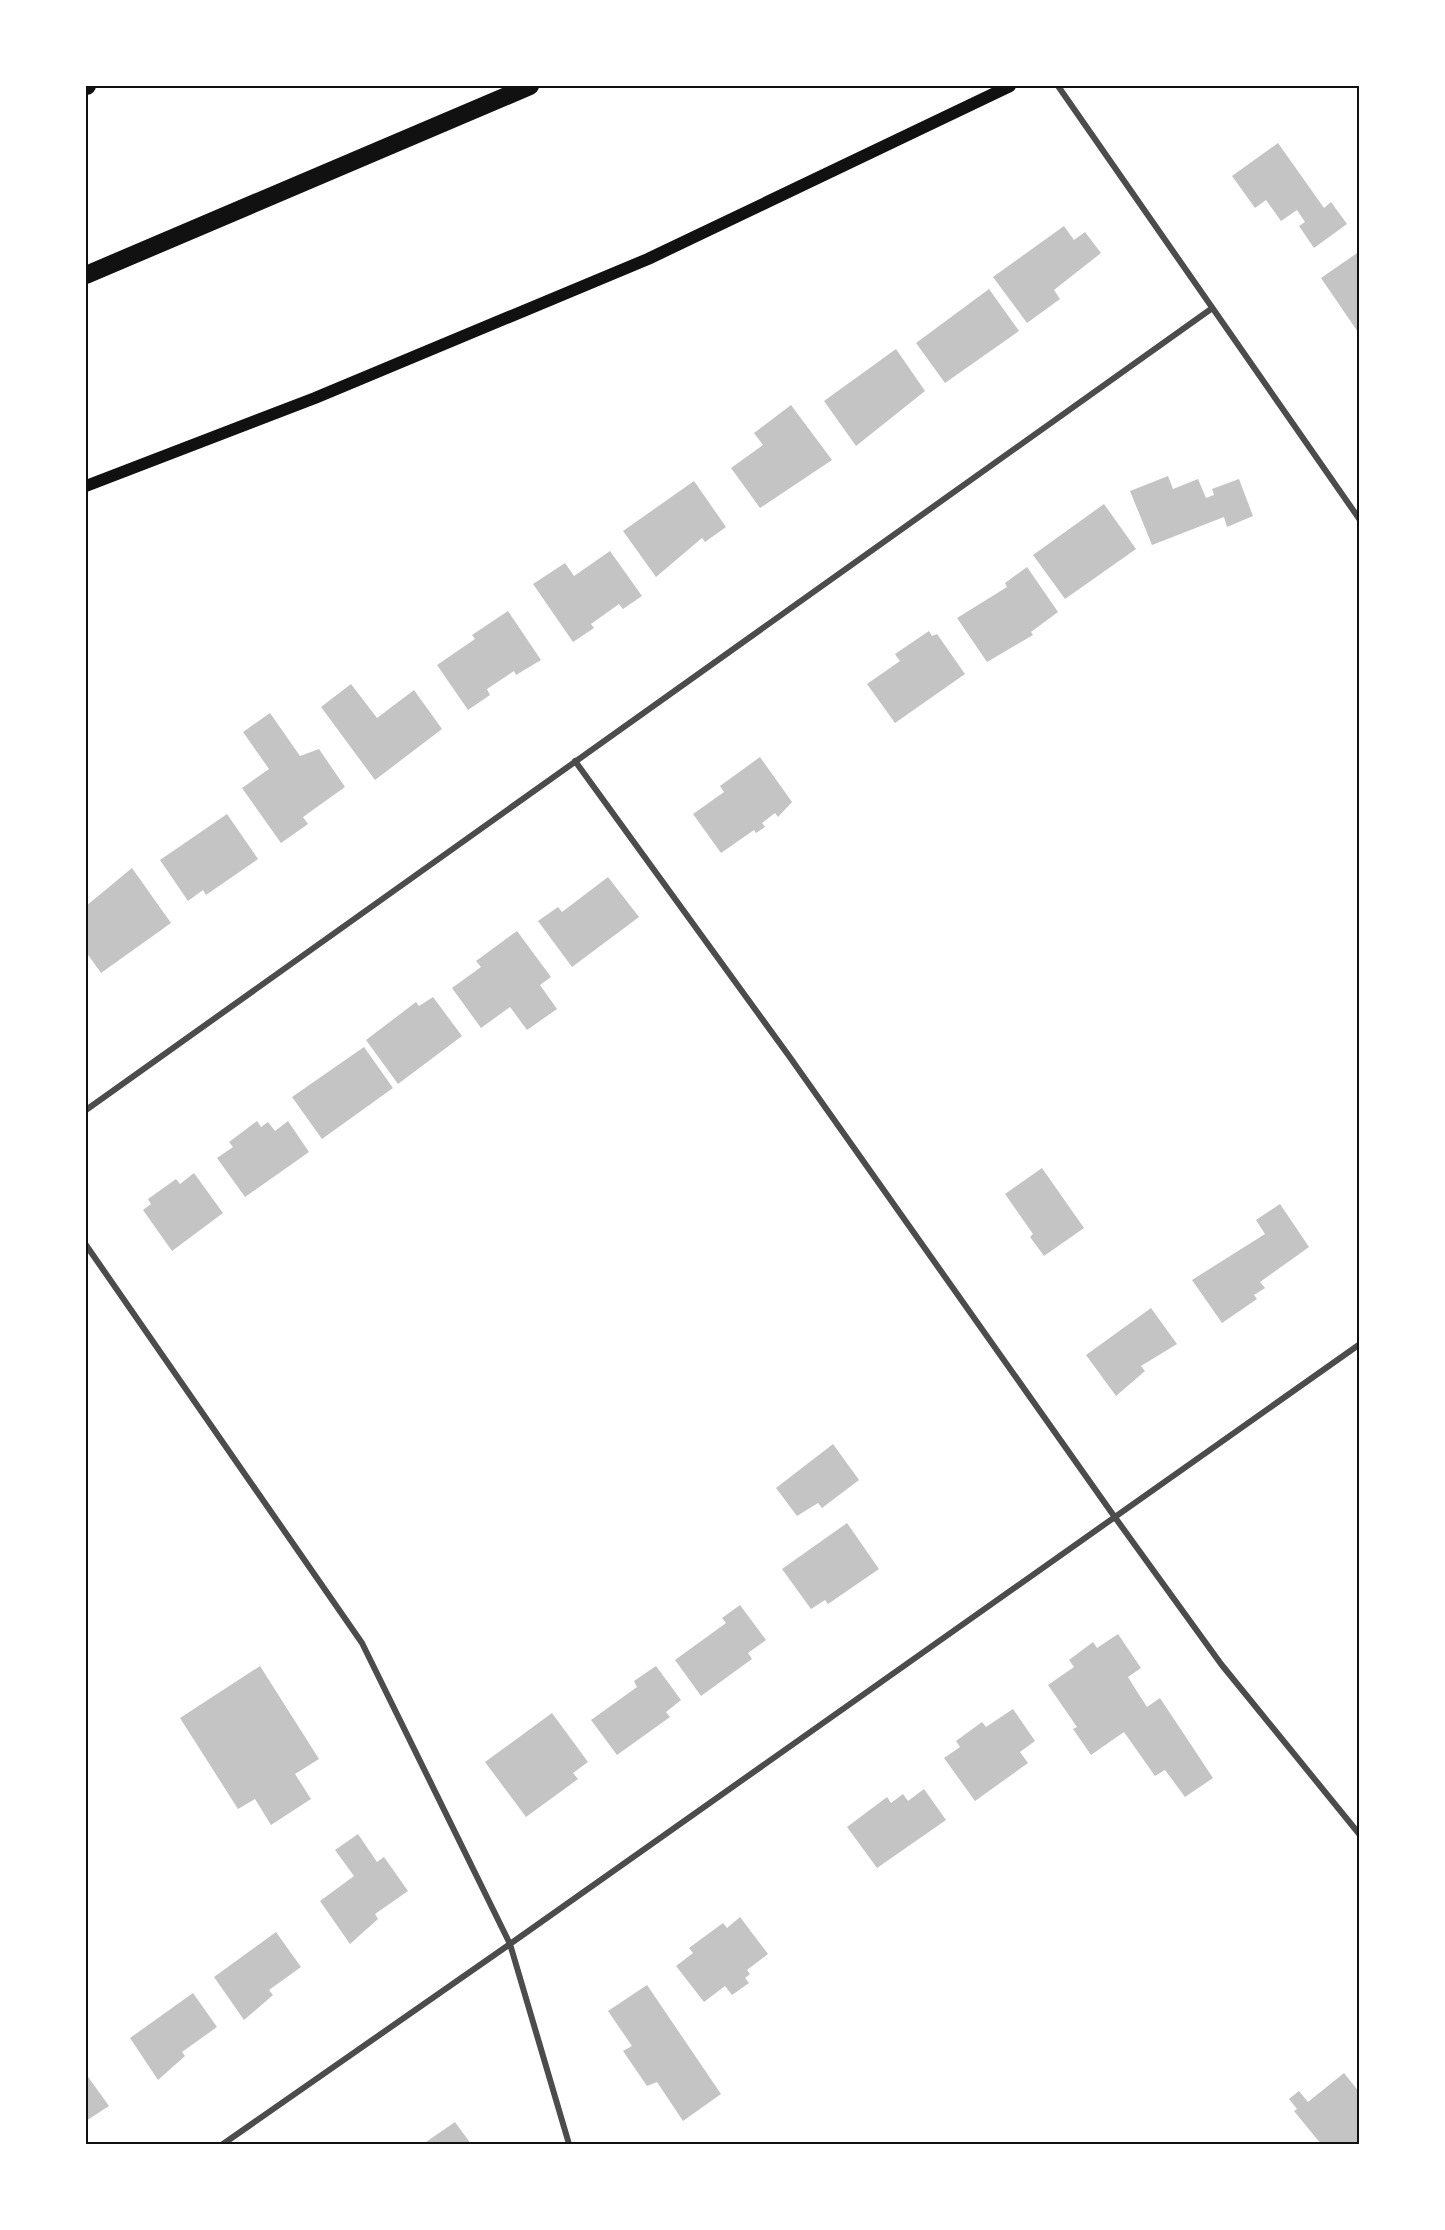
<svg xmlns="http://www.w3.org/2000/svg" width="1445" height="2230" font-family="Lato,sans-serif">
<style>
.building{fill:#c4c4c4}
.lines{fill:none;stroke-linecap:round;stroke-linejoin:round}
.minor{stroke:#4c4c4c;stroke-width:6}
.secondary{stroke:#111;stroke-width:12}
.motorway{stroke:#111;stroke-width:18}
.neatline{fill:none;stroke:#111;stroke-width:2}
</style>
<rect width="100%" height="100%" fill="#fff"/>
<path class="building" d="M1278 143 1324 208 1331 202 1347 224 1314 248 1299 226 1305 222 1297 210 1281 221 1266 200 1255 208 1232 176Z
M1064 226 1074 240 1085 232 1101 253 1054 290 1060 299 1027 323 993 277Z
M1360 251V335L1321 278Z
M989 289 1019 331 945 383 916 343Z
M896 349 925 391 856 446 824 401Z
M791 405 832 460 760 508 731 468 763 445 754 433Z
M1168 476 1173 489 1198 479 1206 498 1214 495 1212 489 1239 479 1253 516 1227 527 1224 517 1152 545 1130 491Z
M694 481 726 527 705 542 702 538 656 577 623 531Z
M1104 504 1136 549 1065 599 1033 555Z
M610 551 642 596 623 609 619 604 591 624 594 628 573 642 533 584 565 563 574 576Z
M1027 567 1058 612 1031 632 1033 635 987 662 957 618 1007 587 1005 583Z
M508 611 541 660 516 675 514 671 487 689 490 695 468 710 437 665 475 639 472 635Z
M929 631 932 636 937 634 965 674 895 723 867 684 900 661 895 654Z
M351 684 377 718 414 690 442 729 375 780 321 707Z
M270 713 300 756 319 749 345 787 303 817 308 824 281 843 242 788 269 769 243 732Z
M760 757 792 802 778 817 775 813 762 823 765 827 756 833 754 830 721 853 693 814 724 792 720 786Z
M227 814 258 859 206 895 203 890 188 901 160 860Z
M132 868 171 923 101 973 86 952V906Z
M608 877 639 917 572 967 538 921 558 907 562 912Z
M517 931 551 977 540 985 557 1009 527 1030 510 1007 481 1028 452 988 481 967 476 961Z
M433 997 462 1036 398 1084 366 1040 416 1002 419 1006Z
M364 1047 393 1088 322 1139 292 1097Z
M257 1121 261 1127 268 1122 275 1131 288 1121 309 1152 245 1197 217 1158 233 1147 229 1142Z
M1042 1168 1084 1228 1044 1256 1030 1237 1033 1234 1005 1194Z
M194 1173 223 1213 172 1251 143 1210 151 1204 148 1199 176 1179 180 1184Z
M1280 1204 1309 1247 1260 1282 1265 1288 1254 1295 1257 1299 1222 1323 1192 1280 1265 1234 1256 1220Z
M1151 1308 1177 1344 1141 1366 1145 1371 1116 1396 1086 1355Z
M833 1444 859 1480 822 1508 818 1503 797 1516 776 1488Z
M847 1523 879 1569 828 1604 825 1600 811 1609 782 1569Z
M740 1605 766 1640 748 1653 752 1659 701 1696 675 1660 726 1623 722 1618Z
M1118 1634 1141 1668 1128 1677 1136 1690 1147 1707 1160 1698 1213 1778 1185 1797 1165 1770 1155 1776 1124 1732 1091 1755 1073 1729 1077 1727 1048 1685 1074 1667 1069 1660 1093 1642 1097 1648Z
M260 1666 319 1759 295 1774 311 1799 271 1825 255 1799 238 1809 180 1718Z
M656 1666 681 1700 666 1712 670 1717 617 1755 591 1720 637 1687 634 1681Z
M1013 1709 1035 1741 1020 1752 1028 1763 975 1801 944 1758 960 1747 956 1741 982 1722 986 1727Z
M552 1713 588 1762 573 1773 578 1779 526 1817 485 1762Z
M924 1789 946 1820 877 1868 847 1827 887 1797 891 1803 903 1794 908 1801Z
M358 1834 377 1862 384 1857 408 1891 375 1914 378 1919 350 1944 320 1901 354 1876 335 1850Z
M740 1917 768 1954 747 1970 750 1974 745 1978 749 1983 732 1995 725 1986 704 2002 676 1966 693 1953 689 1948 723 1923 727 1928Z
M276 1932 301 1967 269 1990 273 1995 244 2020 214 1977Z
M647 1985 721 2094 683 2121 657 2082 647 2086 623 2051 632 2046 608 2011Z
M193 1993 217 2027 182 2052 185 2056 158 2080 130 2038Z
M1344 2073 1360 2093V2144H1321L1294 2111 1297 2109 1289 2099 1299 2091 1308 2102Z
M86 2074 109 2106 86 2121Z
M455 2122 471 2144H423Z"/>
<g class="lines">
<path class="minor" d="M1058 86 1360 520
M575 761 789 1056 1114 1516 1221 1664 1360 1835
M86 1110 1211 309
M86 1245 362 1643 510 1944 569 2144
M223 2144 510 1944 1360 1344"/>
<path class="secondary" d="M86 486 315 398 648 259 1010 86"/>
<path class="motorway" d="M86 86H87
M86 275 530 86"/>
</g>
<rect width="1445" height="2230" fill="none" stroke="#ffffff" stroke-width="174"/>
<rect x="87" y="87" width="1271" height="2056" class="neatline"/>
</svg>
